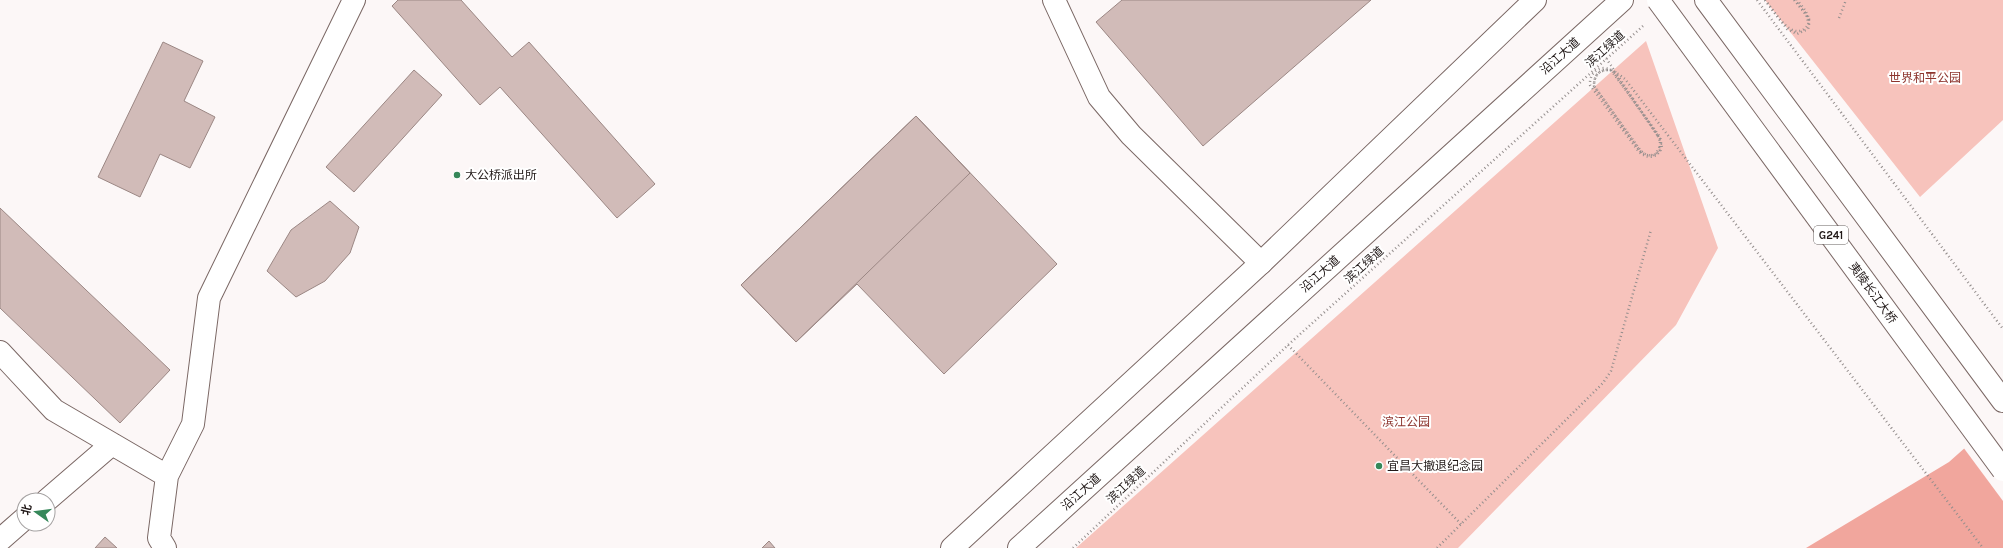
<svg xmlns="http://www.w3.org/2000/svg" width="2003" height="548" font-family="Karla,'Noto Sans SC',sans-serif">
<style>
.green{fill:#f7c3bc}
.water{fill:#f1a69d}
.pier{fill:#fcf7f7}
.building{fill:#d1bbb8;stroke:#9b8784}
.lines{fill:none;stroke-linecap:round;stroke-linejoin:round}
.minor-casing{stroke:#7a6764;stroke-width:24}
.major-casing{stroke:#7a6764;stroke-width:24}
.highway-casing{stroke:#7a6764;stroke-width:24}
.path{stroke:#948e8d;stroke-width:2.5;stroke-dasharray:1 3;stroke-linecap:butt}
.minor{stroke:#fff;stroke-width:22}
.major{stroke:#fff;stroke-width:22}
.highway{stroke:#fff;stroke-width:22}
.highway-bridge-casing{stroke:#7a6764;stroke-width:24;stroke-linecap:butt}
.path-bridge{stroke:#948e8d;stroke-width:2.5;stroke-dasharray:1 3;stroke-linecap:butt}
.highway-bridge{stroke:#fff;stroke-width:22}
.poi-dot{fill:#36885a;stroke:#fff;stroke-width:1.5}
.labels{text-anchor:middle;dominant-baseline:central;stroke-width:4;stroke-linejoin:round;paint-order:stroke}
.shield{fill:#fff;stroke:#645e5d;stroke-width:1}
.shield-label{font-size:11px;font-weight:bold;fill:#211918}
.street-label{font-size:12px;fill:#211918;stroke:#fff}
.park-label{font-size:12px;fill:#8d352e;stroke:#fff}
.poi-label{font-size:12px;fill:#211918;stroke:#fff;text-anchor:start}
</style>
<rect width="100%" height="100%" fill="#fcf7f7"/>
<path class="green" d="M1765 0H2003V120L1920 197Z
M1646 41 1718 248 1676 325 1458 548H1076Z"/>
<path class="water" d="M2003 414V548H1806L1949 462Z"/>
<path class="pier" d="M2003 412V501L1963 447Z"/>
<path class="building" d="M398 0H461L512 57 529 42 655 184 617 218 500 87 480 105 392 6Z
M1122 0H1371L1203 146 1096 22Z
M163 42 203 61 184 101 215 117 190 168 160 154 140 197 98 177Z
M414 70 442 95 354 192 326 167Z
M916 116 1057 264 944 374 857 284 796 342 741 285Z
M916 116 970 173 796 342 741 285Z
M330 201 359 227 350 253 325 281 296 297 267 271 291 230Z
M0 208 170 370 120 423 0 308Z
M105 537 117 548H95Z
M769 541 775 548H762Z"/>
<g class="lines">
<g class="minor-casing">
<path id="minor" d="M1054 0 1099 97 1131 135 1261 263
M0 352 54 410 167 476
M47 500 112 444
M0 540 24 519
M165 548 159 538 167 476 193 424 209 298 354 0"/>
</g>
<g class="major-casing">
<path id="major" d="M952 548 1261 263 1535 0
M1019 548 1622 0"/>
</g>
<g class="highway-casing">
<path id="highway" d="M1706 0 2003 401"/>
</g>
<path class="path" d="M1757 0 2003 329
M1765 0 1787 29 1797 34 1808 29C1812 16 1804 9 1797 0
M1794 0 1806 14 1808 21
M1839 18 1846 0
M1604 55 1660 139V150C1654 157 1648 157 1641 151L1594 86C1594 74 1600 69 1612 70L1658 136
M1288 345 1461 524
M1073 548 1288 345 1643 26
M1437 548 1603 383 1611 371 1651 230"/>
<use href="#minor" class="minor"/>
<use href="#major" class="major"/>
<use href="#highway" class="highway"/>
<g class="highway-bridge-casing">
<path id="highway-bridge" d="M1658 0 2003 470"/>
</g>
<path class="path-bridge" d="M1765 0C1774 11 1793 45 1808 25L1809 19 1795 0
M1658 136 1661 144 1656 154C1649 156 1646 156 1640 151L1594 86C1594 74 1600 69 1611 70L1660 137 1662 148C1656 159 1648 159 1639 152L1590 85C1589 73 1600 64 1611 70 1616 72 1621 76 1625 79L1983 548"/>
<use href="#highway-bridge" class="highway-bridge"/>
</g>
<g class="poi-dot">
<circle cx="457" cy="175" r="4"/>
<circle cx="1379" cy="466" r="4"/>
</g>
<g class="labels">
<rect class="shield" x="1814" y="226" width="34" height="18" rx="3"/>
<g class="shield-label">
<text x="1831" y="235">G241</text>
</g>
<g class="street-label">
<text transform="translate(1605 49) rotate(-42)">滨江绿道</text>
<text transform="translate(1560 56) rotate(-42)">沿江大道</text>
<text transform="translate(1364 265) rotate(-42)">滨江绿道</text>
<text transform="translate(1320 274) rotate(-42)">沿江大道</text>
<text transform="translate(1873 293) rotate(54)">夷陵长江大桥</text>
<text transform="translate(1126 485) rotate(-43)">滨江绿道</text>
<text transform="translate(1081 492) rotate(-42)">沿江大道</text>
</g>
<g class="park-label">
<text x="1925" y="78">世界和平公园</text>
<text x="1406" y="422">滨江公园</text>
</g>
<g class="poi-label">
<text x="465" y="175">大公桥派出所</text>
<text x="1387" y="466">宜昌大撤退纪念园</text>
</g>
</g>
<g transform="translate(36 512) rotate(284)"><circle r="19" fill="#ffffff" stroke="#a6a3a3"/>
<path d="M0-3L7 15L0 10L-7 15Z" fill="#36885a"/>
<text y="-6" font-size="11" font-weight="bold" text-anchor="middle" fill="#211918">北</text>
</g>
</svg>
